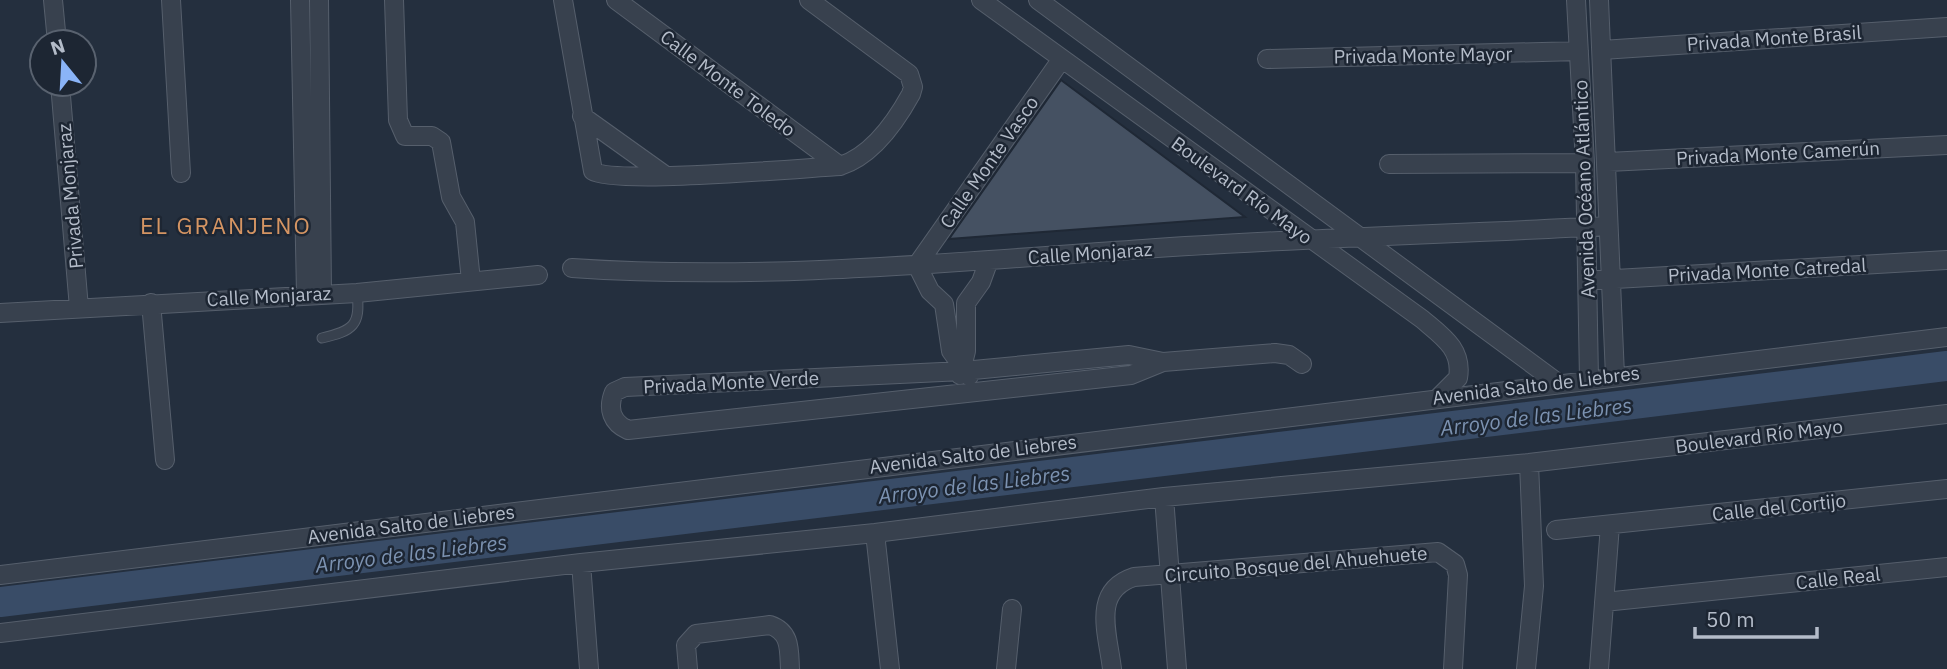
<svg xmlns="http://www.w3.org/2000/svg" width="1947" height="669" font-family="'IBM Plex Sans',sans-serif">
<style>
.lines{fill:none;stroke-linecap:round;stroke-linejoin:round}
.river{stroke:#394c67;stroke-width:30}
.building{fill:#455162;stroke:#1f2835;stroke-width:2}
.service-casing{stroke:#565f6c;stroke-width:11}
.minor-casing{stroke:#565f6c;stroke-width:20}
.service{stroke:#38414e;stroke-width:9}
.minor{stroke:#38414e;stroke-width:18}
.labels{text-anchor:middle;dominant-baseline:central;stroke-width:5;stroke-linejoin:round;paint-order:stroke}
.street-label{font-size:19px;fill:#b4bcc9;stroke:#1d2633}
.water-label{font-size:21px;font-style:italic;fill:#7c92b1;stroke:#1d2633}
.quarter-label{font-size:23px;letter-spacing:2px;fill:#d59563;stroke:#1d2633}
</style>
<rect width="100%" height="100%" fill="#242f3e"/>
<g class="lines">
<path class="river" d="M0 602 1947 366"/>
</g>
<path class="building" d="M1061 80 1245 217 949 239Z"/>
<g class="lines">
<g class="service-casing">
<path id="service" d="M322 338C353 331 361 325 357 293"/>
</g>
<g class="minor-casing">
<path id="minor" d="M53 0 57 42
M171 0 181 173
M300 0 306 294
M319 0 322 293
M394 0 398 120 405 136H432L441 142 451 197 465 222 471 281
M563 0 593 171C614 185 803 168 840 166 872 156 895 123 911 94L913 87 909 74 809 0
M616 0 840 166
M981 0 1422 319C1442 336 1463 349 1458 378L1439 397
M1038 0 1558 383
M1576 0 1585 163 1589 379
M1599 0 1615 376
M1602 50 1947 27
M1267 59 1579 51
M60 84 79 308
M582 116 666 176
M1608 162 1947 145
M1389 164 1585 163
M572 268C761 281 954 262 1143 249 1298 238 1453 234 1608 226
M1598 280 1947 260
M151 303 165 460
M0 313 357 293 538 275
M1163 362 1131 375 628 430C612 423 607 409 614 392L625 387 963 371 1129 355 1163 362 1275 353 1289 355 1302 364
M960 375 966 351V303L981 282 989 260
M969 376 951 351 944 304 930 291 917 265 1061 60
M1164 497 1177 669
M1556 530 1947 489
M875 533 890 669
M581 563 589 669
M0 575 1947 337
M1604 602 1947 567
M0 633 581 563 875 533 1164 497 1529 463 1947 414
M688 669 686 645 696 634 770 625C791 632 789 650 790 669
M1006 669 1012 609
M1112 669C1108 634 1091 591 1134 577L1438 552 1455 564 1458 575 1453 669
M1526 669 1534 586 1529 463
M1599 669 1610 525"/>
</g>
<use href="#service" class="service"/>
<use href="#minor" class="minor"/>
</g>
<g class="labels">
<g class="street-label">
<text transform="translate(1774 38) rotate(-4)">Privada Monte Brasil</text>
<text transform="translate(1423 55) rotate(-1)">Privada Monte Mayor</text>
<text transform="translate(728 83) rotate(37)">Calle Monte Toledo</text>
<text transform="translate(1778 153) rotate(-3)">Privada Monte Camerún</text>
<text transform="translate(989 162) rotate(-55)">Calle Monte Vasco</text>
<text transform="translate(1584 189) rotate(-92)">Avenida Océano Atlántico</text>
<text transform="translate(1242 190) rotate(36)">Boulevard Río Mayo</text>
<text transform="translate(70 196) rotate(-95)">Privada Monjaraz</text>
<text transform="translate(1090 253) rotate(-4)">Calle Monjaraz</text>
<text transform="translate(1767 270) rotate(-3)">Privada Monte Catredal</text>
<text transform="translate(269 296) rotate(-3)">Calle Monjaraz</text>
<text transform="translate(731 382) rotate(-3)">Privada Monte Verde</text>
<text transform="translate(1536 385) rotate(-7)">Avenida Salto de Liebres</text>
<text transform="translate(1759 436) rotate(-7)">Boulevard Río Mayo</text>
<text transform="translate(973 454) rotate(-7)">Avenida Salto de Liebres</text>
<text transform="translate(1779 507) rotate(-6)">Calle del Cortijo</text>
<text transform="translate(411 524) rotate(-7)">Avenida Salto de Liebres</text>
<text transform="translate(1296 564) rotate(-5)">Circuito Bosque del Ahuehuete</text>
<text transform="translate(1838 578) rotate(-6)">Calle Real</text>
</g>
<g class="water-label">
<text transform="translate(1536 416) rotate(-7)">Arroyo de las Liebres</text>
<text transform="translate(974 484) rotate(-7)">Arroyo de las Liebres</text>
<text transform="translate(411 553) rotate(-7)">Arroyo de las Liebres</text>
</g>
<g class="quarter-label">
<text x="226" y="225">EL GRANJENO</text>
</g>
</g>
<g transform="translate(63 63) rotate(342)"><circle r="33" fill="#1d2633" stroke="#59626f" stroke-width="2"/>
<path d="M0-5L12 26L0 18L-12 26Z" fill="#8ab4f8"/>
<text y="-10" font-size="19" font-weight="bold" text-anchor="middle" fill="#b4bcc9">N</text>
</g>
<path d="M1695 627v10h122v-10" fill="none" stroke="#b4bcc9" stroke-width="3.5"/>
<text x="1706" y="627" font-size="21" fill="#b4bcc9" stroke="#1d2633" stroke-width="5" paint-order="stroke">50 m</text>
</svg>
